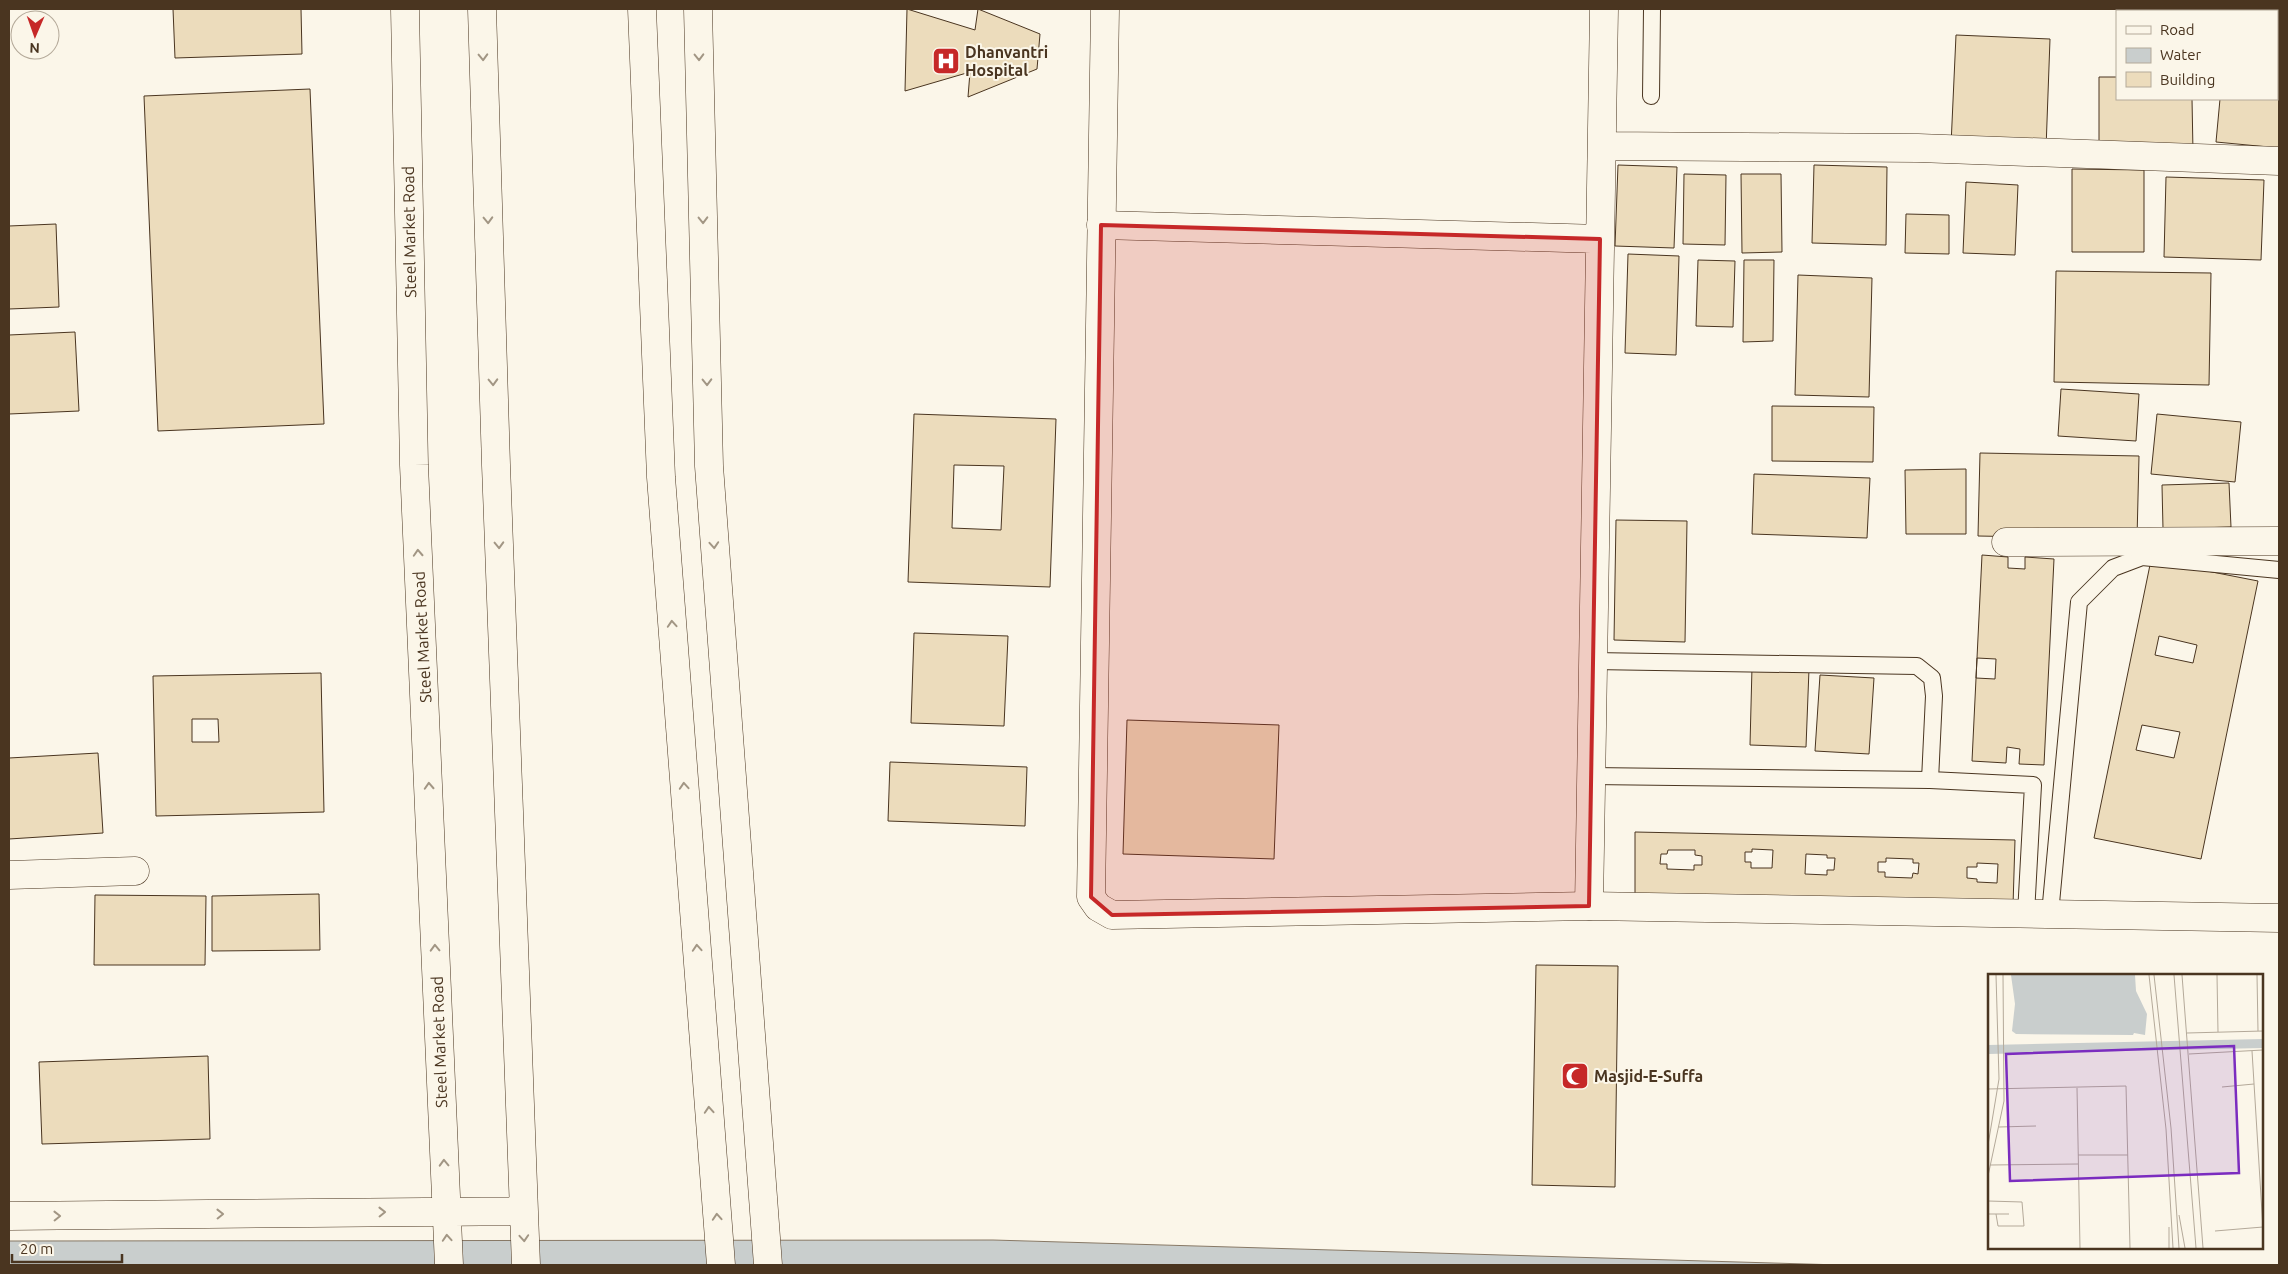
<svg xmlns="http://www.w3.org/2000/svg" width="2288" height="1274" font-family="Ubuntu,sans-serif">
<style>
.water{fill:#c9cecd;stroke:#887966}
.building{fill:#ecdcbc;stroke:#4a3520;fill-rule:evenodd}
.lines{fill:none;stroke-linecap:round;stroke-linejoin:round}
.lane-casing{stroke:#4a3520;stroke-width:18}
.street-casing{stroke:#4a3520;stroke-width:29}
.secondary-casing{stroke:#4a3520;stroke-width:29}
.highway-casing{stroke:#4a3520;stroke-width:29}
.lane{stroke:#fbf6e9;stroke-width:16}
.street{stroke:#fbf6e9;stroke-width:28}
.secondary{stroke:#fbf6e9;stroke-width:28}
.highway{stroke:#fbf6e9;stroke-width:28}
.oneway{stroke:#a29684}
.marked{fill:#c62828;fill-opacity:0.2;stroke:#c62828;stroke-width:4;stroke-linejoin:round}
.labels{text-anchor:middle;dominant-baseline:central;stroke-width:4;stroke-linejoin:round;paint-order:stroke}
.poi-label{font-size:16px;font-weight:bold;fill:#4a3520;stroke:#fbf6e9;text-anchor:start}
.street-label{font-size:16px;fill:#4a3520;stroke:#fbf6e9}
.inset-road{fill:none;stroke:#b4a999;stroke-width:1}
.view{fill:#7b2cbf;fill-opacity:0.15;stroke:#7b2cbf;stroke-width:2.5}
.inset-edge{fill:none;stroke:#4a3520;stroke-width:2.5}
</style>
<rect width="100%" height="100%" fill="#fbf6e9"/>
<path class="water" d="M993 1240 1840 1265H9V1241Z"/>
<path class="building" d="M173 9H301L302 54 175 58Z
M907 9 975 30 978 9 1040 34 1037 69 968 97 970 72 905 91Z
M2255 9H2279V45H2277V11H2255Z
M1956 35 2050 39 2046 149 1951 145Z
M2277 50H2279V148L2216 142 2220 99H2277Z
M2099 77H2117V99H2192L2193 152H2099Z
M310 89 324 424 158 431 144 96Z
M1618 165 1677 167 1674 248 1615 246Z
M1814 165 1887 167 1886 245 1812 243Z
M2072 169 2144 170V252H2072Z
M1684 174 1726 175 1725 245 1683 244Z
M1741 174H1781L1782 252 1742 253Z
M2166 177 2264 180 2261 260 2164 257Z
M1966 182 2018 185 2015 255 1963 253Z
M1906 214 1949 215V254L1905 253Z
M56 224 59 307 9 309V226Z
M1628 254 1679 256 1676 355 1625 353Z
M1698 260 1735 261 1733 327 1696 326Z
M1744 260H1774L1773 341 1743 342Z
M2056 271 2211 273 2209 385 2054 382Z
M1798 275 1872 278 1869 397 1795 395Z
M75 332 79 411 9 414V335Z
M2061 389 2139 394 2136 441 2058 436Z
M1772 406 1874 407 1873 462 1772 461Z
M914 414 1056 419 1050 587 908 582ZM954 465 1004 466 1001 530 952 528Z
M2157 414 2241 422 2235 482 2151 474Z
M1980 453 2139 456 2137 539 1978 536Z
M1966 469V534H1906L1905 470Z
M1754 474 1870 478 1867 538 1752 534Z
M2229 483 2231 527 2163 529 2162 485Z
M1616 520 1687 521 1685 642 1614 640Z
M1982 555 2008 557V568L2025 569V557L2054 559 2044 765 2019 764 2020 749 2007 747 2006 763 1972 761ZM1977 658 1996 659 1995 679 1976 678Z
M2151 560 2258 581 2201 859 2094 838ZM2159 636 2197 645 2193 663 2155 655ZM2142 725 2180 732 2174 758 2136 750Z
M914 633 1008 636 1004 726 911 723Z
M1752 667 1809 669 1806 747 1750 745Z
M321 673 324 812 156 816 153 676ZM192 719H218L219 742H192Z
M1820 675 1874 678 1869 754 1815 751Z
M1127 720 1279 725 1274 859 1123 854Z
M98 753 103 833 9 839V758Z
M890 762 1027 767 1025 826 888 821Z
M1635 832 2015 840 2013 906 1635 896ZM1752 849 1773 850 1772 868H1751V862H1745V852H1752ZM1668 850H1695V855L1702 856V865H1694V870L1667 869V864H1660L1661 854H1667ZM1806 854 1827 855V858H1835L1834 870H1827V875L1805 874ZM1886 858 1913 859V863H1919L1918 874 1913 873 1912 878 1885 877V872H1878V862H1886ZM1977 863 1998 864 1997 883 1977 882V879L1967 878V867H1977Z
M319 894 320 950 212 951V896Z
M95 895 206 896 205 965H94Z
M1536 965 1618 966 1615 1187 1532 1185Z
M208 1056 210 1139 42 1144 39 1062Z"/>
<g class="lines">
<g class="lane-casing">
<path id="lane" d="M1651 96 1652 9
M1593 661 1917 666 1932 678 1934 696 1930 780
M1591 776 1930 780 2033 785 2026 914
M2050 914 2079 602 2113 568 2142 557 2279 570"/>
</g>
<g class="street-casing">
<path id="street" d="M1602 146 1918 148 2279 161
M1101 225 1600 239
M2006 542 2279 541
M9 875 135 871
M1589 906 1604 9"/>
</g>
<g class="secondary-casing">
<path id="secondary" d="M405 9 414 465 449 1265
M482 9 496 465 526 1265
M1105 9 1091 897 1098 907 1112 915 1589 906 2279 918
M9 1216 523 1211"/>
</g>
<g class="highway-casing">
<path id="highway" d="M642 9 661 477 721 1265
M698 9 709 466 768 1265"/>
</g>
<use href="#lane" class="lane"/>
<use href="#street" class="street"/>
<use href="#secondary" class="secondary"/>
<use href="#highway" class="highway"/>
</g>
<defs><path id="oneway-chevron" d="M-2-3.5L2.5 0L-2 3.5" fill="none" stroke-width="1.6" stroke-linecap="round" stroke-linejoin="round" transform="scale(1.25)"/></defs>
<g class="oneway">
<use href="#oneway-chevron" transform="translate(483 57) rotate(88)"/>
<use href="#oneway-chevron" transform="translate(699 57) rotate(89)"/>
<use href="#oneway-chevron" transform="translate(488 220) rotate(88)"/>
<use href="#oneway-chevron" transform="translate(703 220) rotate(89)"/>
<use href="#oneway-chevron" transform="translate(493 382) rotate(88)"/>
<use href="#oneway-chevron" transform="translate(707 382) rotate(89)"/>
<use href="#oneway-chevron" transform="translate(499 545) rotate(88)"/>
<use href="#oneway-chevron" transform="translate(714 545) rotate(86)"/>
<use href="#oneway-chevron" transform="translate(418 553) rotate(-93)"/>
<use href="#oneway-chevron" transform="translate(672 624) rotate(-94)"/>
<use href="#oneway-chevron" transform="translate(429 786) rotate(-93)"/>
<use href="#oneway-chevron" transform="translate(684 786) rotate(-94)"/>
<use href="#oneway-chevron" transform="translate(435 948) rotate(-92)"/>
<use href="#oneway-chevron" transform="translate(697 948) rotate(-94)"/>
<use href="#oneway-chevron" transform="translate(709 1110) rotate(-94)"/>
<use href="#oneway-chevron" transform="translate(444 1163) rotate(-92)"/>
<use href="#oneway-chevron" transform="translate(382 1212) rotate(-1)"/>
<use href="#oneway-chevron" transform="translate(220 1214) rotate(-1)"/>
<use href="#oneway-chevron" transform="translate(57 1216) rotate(-1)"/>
<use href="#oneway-chevron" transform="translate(717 1217) rotate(-94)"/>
<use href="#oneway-chevron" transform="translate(447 1238) rotate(-94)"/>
<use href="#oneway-chevron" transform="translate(524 1238) rotate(86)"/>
</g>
<path class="marked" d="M1101 225 1600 239 1589 906 1112 915 1091 897Z"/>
<defs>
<g id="hospital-square" transform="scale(1.4375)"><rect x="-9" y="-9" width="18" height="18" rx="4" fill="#c62828" stroke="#fbf6e9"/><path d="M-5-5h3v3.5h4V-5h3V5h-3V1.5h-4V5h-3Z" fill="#fff"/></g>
<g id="mosque-square" transform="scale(1.4375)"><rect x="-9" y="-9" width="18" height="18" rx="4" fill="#c62828" stroke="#fbf6e9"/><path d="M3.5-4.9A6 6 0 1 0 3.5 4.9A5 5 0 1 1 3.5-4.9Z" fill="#fff"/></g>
</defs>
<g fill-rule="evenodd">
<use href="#hospital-square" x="946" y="61"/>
<use href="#mosque-square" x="1575" y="1076"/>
</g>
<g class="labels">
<g class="poi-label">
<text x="965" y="52">Dhanvantri<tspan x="965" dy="18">Hospital</tspan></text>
<text x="1594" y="1076">Masjid-E-Suffa</text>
</g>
<g class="street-label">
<text transform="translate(409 232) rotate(-91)">Steel Market Road</text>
<text transform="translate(422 637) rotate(-93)">Steel Market Road</text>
<text transform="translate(439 1042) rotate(-92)">Steel Market Road</text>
</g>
</g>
<g transform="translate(1988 974)">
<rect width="275" height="275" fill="#fbf6e9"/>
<path d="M23 1H147L148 17 159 40 157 61 146 59 145 61 28 60 24 57 27 30ZM275 65V74L0 80V71Z" fill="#c9cecd"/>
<path class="inset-road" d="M161 1 178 155 185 274M166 1 183 154 191 274M186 1 208 274M194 1 215 274M229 1 230 58M269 1 270 57M199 59 275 57M264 77 275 255M201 80 275 76M234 113 266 110M89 114 92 274M0 115 138 112 142 274M11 153 48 152M0 171 11 105 8 1M90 181H140M2 191 90 190M0 202 16 127 15 1M0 227 34 228 36 252H10L8 240M0 240H21M191 241 197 274M227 257 275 253M181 274V253"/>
<path class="view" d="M246 72 251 199 22 207 18 80Z"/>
<rect width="275" height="275" class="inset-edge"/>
</g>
<rect width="2288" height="1274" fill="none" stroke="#4a3520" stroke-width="20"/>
<rect x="2116" y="10" width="162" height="90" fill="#fbf6e9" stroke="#b4a999"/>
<rect x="2126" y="26" width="25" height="8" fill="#fbf6e9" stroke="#b4a999"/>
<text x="2160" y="35" font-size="15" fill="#4a3520">Road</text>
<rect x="2126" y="48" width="25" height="15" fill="#c9cecd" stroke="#b4a999"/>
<text x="2160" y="60" font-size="15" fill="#4a3520">Water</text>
<rect x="2126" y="72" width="25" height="15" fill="#ecdcbc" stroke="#b4a999"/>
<text x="2160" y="85" font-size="15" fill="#4a3520">Building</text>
<g transform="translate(35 35) rotate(182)"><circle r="24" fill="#fbf6e9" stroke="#b4a999"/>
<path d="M0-4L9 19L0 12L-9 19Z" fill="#c62828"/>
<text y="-8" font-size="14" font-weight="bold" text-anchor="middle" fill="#4a3520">N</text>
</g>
<path d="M12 1254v8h110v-8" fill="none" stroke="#4a3520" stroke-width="2.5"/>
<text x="20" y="1254" font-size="15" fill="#4a3520" stroke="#fbf6e9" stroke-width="4" paint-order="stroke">20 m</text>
</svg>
